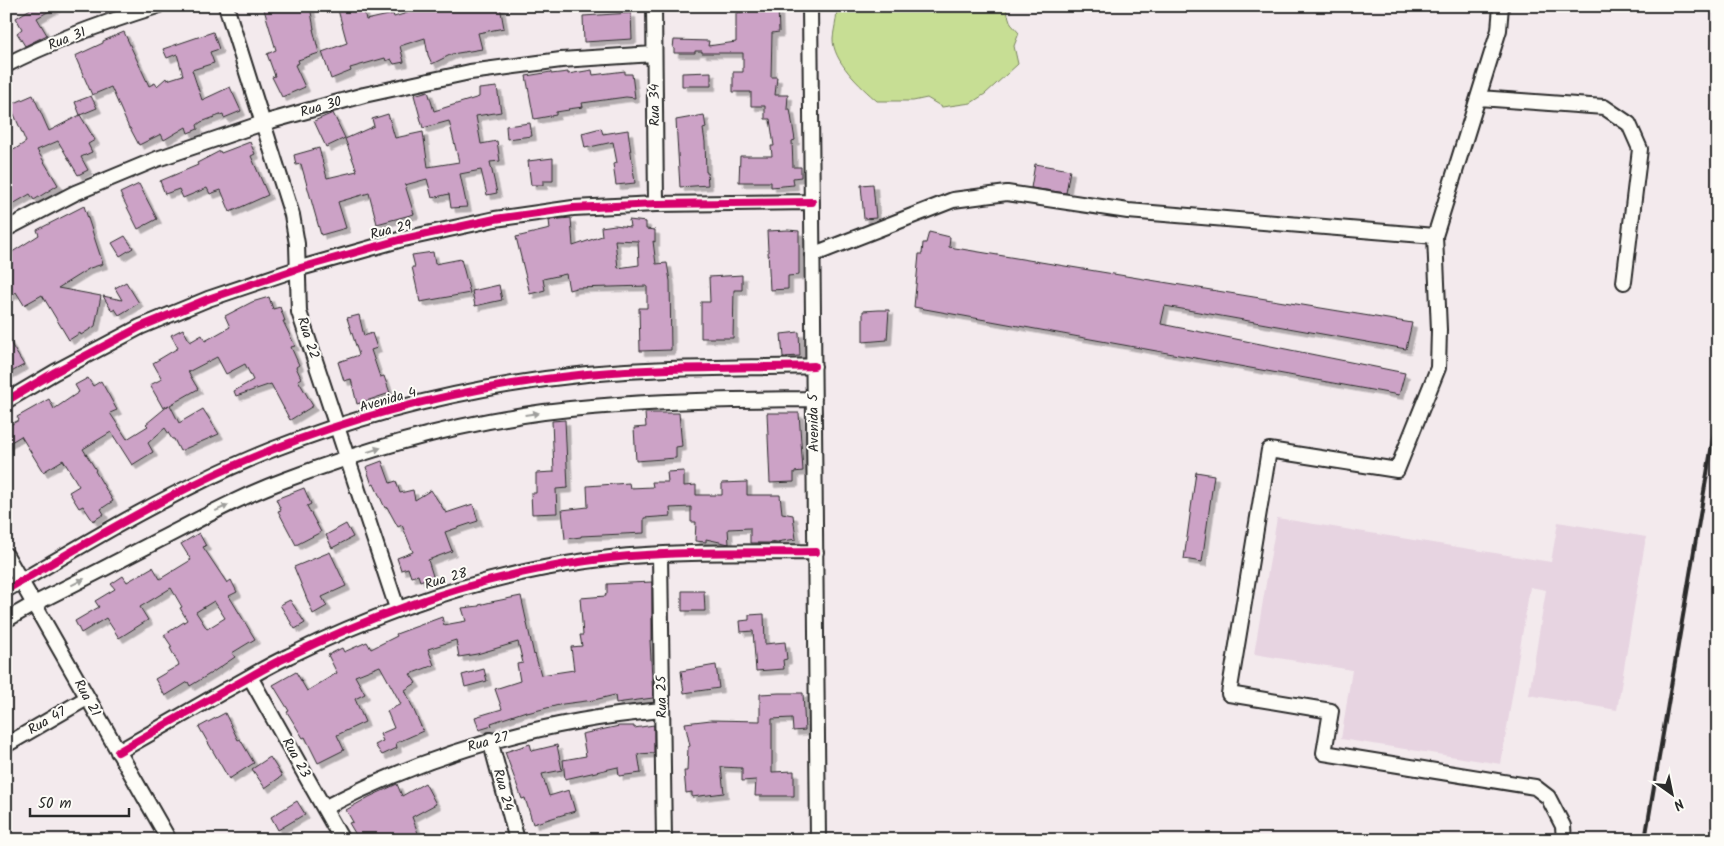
<svg xmlns="http://www.w3.org/2000/svg" width="1724" height="846" font-family="Kalam,sans-serif">
<style>
.built{fill:#e7d4e1}
.green{fill:#c7de94;stroke:#798460}
.building{fill:#cca2c6;stroke:#2b2b2b;fill-rule:evenodd;filter:url(#shadow)}
.lines{fill:none;stroke-linecap:round;stroke-linejoin:round}
.minor-casing{stroke:#2b2b2b;stroke-width:18}
.minor{stroke:#fdfcf7;stroke-width:14}
.rail{stroke:#2b2b2b;stroke-width:4}
.cycleway-casing{stroke:#fdfcf7;stroke-width:11}
.cycleway{stroke:#d6006c;stroke-width:8}
.oneway{fill:#9e9e9b}
.labels{text-anchor:middle;dominant-baseline:central;stroke-width:4;stroke-linejoin:round;paint-order:stroke}
.street-label{font-size:14px;fill:#2b2b2b;stroke:#fdfcf7}
</style>
<defs>
<filter id="shadow"><feDropShadow dx="4.5" dy="4.5" stdDeviation="0" flood-color="#0004"/></filter>
</defs>
<rect width="100%" height="100%" fill="#f3eaed"/>
<filter id="ink" filterUnits="userSpaceOnUse"><feTurbulence type="fractalNoise" baseFrequency=".02" numOctaves="2"/><feDisplacementMap in="SourceGraphic" scale="10" xChannelSelector="R" yChannelSelector="G"/><feConvolveMatrix kernelMatrix="1 2 1 2 8 2 1 2 1" color-interpolation-filters="sRGB"/></filter>
<g filter="url(#ink)">
<path class="built" d="M1277 518 1551 562 1558 522 1646 537 1617 710 1529 695 1546 590 1530 587 1501 764 1341 739 1352 670 1254 654Z"/>
<path class="green" d="M836 6H1005L1011 24 1019 33 1014 46 1018 64 985 94 971 103 942 107 927 98 913 101H877C861 87 832 61 833 38 834 27 838 17 836 6Z"/>
<path class="building" d="M35 6H58L37 18 47 35 25 46 17 33 22 29 16 18Z
M263 6H310L314 29H313L319 53 298 60 299 63 295 65 305 87 282 97 272 77 275 76 267 54 276 50Z
M337 6H363L366 20 393 14 394 17 420 9 419 6H500L504 28 478 33 482 49 452 54 432 64 428 55 425 38 400 46 404 62 394 64 391 59 386 61 385 58 350 68 351 71 331 79 322 52 347 43Z
M746 6H778L779 32 772 33 771 77H777L775 95H788L787 109H790L795 140 792 141 793 167H801V177L793 178 794 185 771 187V182H739L740 156H772L771 146H774L770 119H765V106H751V92H733V72H743V53H702V51H695V53H674V48H673L674 40 709 41 708 46 736 42V13L745 12Z
M631 13 632 39 584 42 583 16Z
M124 32 149 86 155 83 157 86 166 78 167 80 183 75 177 54 167 58 163 49 213 32 219 49 210 52 214 63 192 70 202 100 230 87 241 111 224 118 223 114 201 122 197 125 198 129 188 133 186 127 164 140 161 134 139 145 130 128H129L111 87 92 95 75 56 103 43V41Z
M592 70 593 75 625 71V74H632L635 98 626 97 582 103 583 107 568 109 569 110 556 112V115L534 119 526 76 551 72V74L568 72V74Z
M711 72V86H682V73Z
M497 87 501 112 476 116 481 144 497 141 500 161 490 162 497 193 487 195 481 170 460 174 467 207 451 208 449 194 432 198 427 179 405 185 414 214 377 224 369 193 338 202 346 228 321 235 301 164 296 165 294 155 319 148 327 178 357 171 345 139 374 126 372 119 388 114 395 138 423 132 428 167 459 162 449 121 423 128 414 95 428 91 434 111 479 97V89Z
M33 95 49 131 80 115 95 140 88 144 92 152 81 157 88 170 78 175 58 141 37 150 58 185 34 200 30 194 6 208V155L26 142 10 105Z
M91 96 97 108 80 115 75 102Z
M333 113 345 138 326 147 314 121Z
M704 115 706 128 703 129 705 142 706 172H707L708 185 680 187 676 120Z
M530 123 532 136 507 139 506 126Z
M601 128 603 134 628 130 635 183 616 185 613 164 617 163 613 142 585 148 582 133Z
M250 142 255 154 251 156 268 195 230 212 221 190 210 194 207 188 183 198 179 189 165 194 160 181 198 165 197 163 220 151 221 153Z
M553 158V181H543V185H531L528 161Z
M1035 164 1070 170 1066 193 1031 188Z
M139 184 157 219 138 229 120 193Z
M873 184 876 218 864 219 861 185Z
M84 206 103 264 90 268 58 288 101 296 95 326 81 335 80 333 69 340 42 295 24 305 16 292 6 298V256L39 235 37 230Z
M571 218 573 246 602 236 601 227 615 225 630 227 629 220 646 222V229L655 230V242L653 241 656 264 667 263 670 281 671 350 640 351 639 308H647V286L576 288 569 290 566 274 543 279 545 290 530 294 516 237 550 229 549 220ZM615 240 638 241 639 265 618 268Z
M788 230 799 231V275L788 276V289L770 290 767 231Z
M929 232 950 237 949 247 1412 323 1406 349 1165 306 1161 324 1405 373 1399 395 914 307 919 254H922L923 243H926Z
M125 236 133 248 120 256 112 243Z
M433 252 435 264 461 259 470 293 420 302 412 267H415L412 255Z
M742 275V290H734L733 338H701V302H710L709 277Z
M126 282 139 303 119 315 115 309 112 311 103 296 122 300 115 288Z
M499 285 502 300 475 306 472 291Z
M269 297 273 309 280 307 285 321H283L295 346 291 347 299 365 296 367 301 378 298 380 313 406 290 420 271 384 236 396 234 391 253 380 245 364 226 374 217 357 188 372 198 389 170 405 179 423 203 409 219 434 180 451 174 439H172L165 428 148 443 153 452 132 465 111 432 83 449 96 470 95 471 113 501 101 509 104 514 93 521 83 506 79 508 69 492 79 486 63 460 43 472 21 436 6 445V427L19 420 17 417 49 399 54 409 79 392 75 385 88 378 93 386 101 381 117 410 110 413 127 439 148 426 146 424 169 405 163 408 150 385 162 379 153 363 178 348 171 335 183 329 190 342 202 335 205 341 230 327 225 316 252 302Z
M879 310H889L887 340 863 342V311Z
M359 315 364 336 372 333 377 348 371 350 380 377 384 376 390 393 357 404 351 379 344 381 338 362 359 355 347 318Z
M799 332 800 356 783 357 781 334Z
M6 336 24 365 6 375Z
M645 413H679L682 446 676 447V458L636 461 634 428 646 427Z
M767 413H799L803 471 794 472V482L770 483Z
M565 420 568 488 556 489 557 513 532 514 531 493H536V473L554 472 552 421Z
M382 461 390 483 396 481 400 493 413 490 415 500 431 490 446 513 473 504 478 521 445 532 452 551 428 560 433 576 420 581 418 575 411 577 408 568 401 570 397 558 413 552 402 525 398 527 387 507 385 508 374 484 372 485 366 467Z
M684 471V486L696 485V495H722V483L747 482V495H780L782 513 793 515 796 539 770 543H750V528L728 529 729 544 706 539V542L695 541 696 522H691V507L670 508 671 516 644 518V533L581 536V537L565 539 562 510 588 507 587 486 629 483 630 488 653 487 652 482H668L667 472Z
M1196 472 1214 475 1202 562 1184 559Z
M304 488 311 504 307 506 321 532 296 545 278 511 281 510 276 499Z
M346 524 353 537 332 548 326 535Z
M199 533 206 546 203 547 227 583 231 580 237 592 229 596 255 639 232 653 235 657 213 672 190 686 188 682 165 696 155 679 179 665 170 648 172 647 164 635 187 620 180 608 182 607 171 588 140 607 148 620 119 638 106 618 81 633 75 621 99 607 95 601 115 589 111 584 123 576 127 582 153 567 160 579 191 560 181 544ZM214 601 225 618 207 629 196 612Z
M330 552 346 586 322 597 327 606 313 614 294 567Z
M652 582V640H650L653 698 616 703 615 695 594 700 563 704 527 713 526 711 491 723 492 726 479 730 475 717 502 709 495 689 520 681 517 664 523 663 518 642 477 654 459 657 456 640 428 649 434 665 410 674 416 683 405 690 423 731 396 743 397 748 382 755 375 745 383 741 380 734 394 728 387 711 401 704 380 666 355 676 365 694 355 699 365 722 337 735 344 750 318 763 305 737 303 738 287 712 289 711 273 685 296 672 307 691 337 673 328 655 342 648 344 652 367 642 371 649 397 636 396 634 442 617 444 625 466 621 462 608 479 606V605L491 602 521 596 534 655 535 654 541 675 574 670 571 647 582 646 580 635H583L580 598 606 596 605 594H607V584Z
M682 591H704L705 611H682Z
M290 600 305 623 295 629 280 605Z
M764 614 765 644 785 642 787 659 783 660 784 669 756 671 753 631 741 632 740 621 749 620V615Z
M716 665 719 688 684 693 681 671Z
M484 669 487 681 465 687 462 675Z
M779 693H803L805 730 793 731 792 718 772 719V772L794 771V796H755L756 780 742 781V768L721 767 724 793 692 797V792L686 793 684 771H687L688 747 690 746 685 723 711 720 760 721V694Z
M225 713 238 740 240 739 254 763 229 779 199 727Z
M654 725V753L638 754 641 773 619 776 618 767 565 779 563 760 586 756 582 734 619 726H634V728Z
M530 744 532 751 557 745 562 770 542 774 549 796 569 790 575 811 533 824 525 798 522 799 505 752Z
M270 757 282 776 265 788 252 769Z
M425 783 436 804 412 817 418 833 404 840H359L349 823 353 822 346 810 369 797 397 784 402 796Z
M297 801 305 814 278 830 271 817Z"/>
<g class="lines">
<g class="minor-casing">
<path id="minor" d="M226 6 292 215 297 244 299 312 397 608
M654 6 656 204
M810 6 818 840
M6 65C54 40 106 22 157 6
M1479 98 1604 107 1629 124 1640 149 1624 282
M6 229 75 193 157 159 263 123 364 95 470 72 561 60 654 54
M1435 236 1439 330 1438 368 1397 470 1269 450 1229 694 1331 711 1324 753 1535 787 1548 797 1563 826 1564 840
M812 255 953 200 1007 193 1128 211 1435 236 1499 30 1501 6
M6 401 55 372 140 327 208 299 297 269 399 240 495 219 573 208 656 204 812 202
M6 555 169 840
M660 555 664 840
M6 590C92 539 179 487 271 450 372 410 480 385 587 374 662 367 738 368 814 366
M6 620 34 604C76 583 117 562 159 540 200 519 241 496 285 480 383 443 487 415 592 407 666 400 740 400 814 399
M250 677 342 840
M490 740 517 840
M6 745 87 698
M118 752C154 731 190 711 226 690 247 679 267 666 289 656 383 610 481 576 586 561 659 550 741 553 816 552
M324 808C431 752 542 721 662 710"/>
</g>
<use href="#minor" class="minor"/>
<path class="rail" d="M1645 840 1718 409"/>
<g class="cycleway-casing">
<path id="cycleway" d="M6 401 55 372 140 327 208 299 297 269 399 240 495 219 573 208 656 204 812 202
M6 590C92 539 179 487 271 450 372 410 480 385 587 374 662 367 738 368 814 366
M118 752C154 731 190 711 226 690 247 679 267 666 289 656 383 610 481 576 586 561 659 550 741 553 816 552"/>
</g>
<use href="#cycleway" class="cycleway"/>
</g>
<defs><path id="oneway-solid" d="M-6-.8H1V-3.2L6.5 0L1 3.2V.8H-6Z" transform="scale(1.25)"/></defs>
<g class="oneway">
<use href="#oneway-solid" transform="translate(532 414) rotate(-8)"/>
<use href="#oneway-solid" transform="translate(374 450) rotate(-17)"/>
<use href="#oneway-solid" transform="translate(222 508) rotate(-25)"/>
<use href="#oneway-solid" transform="translate(78 582) rotate(-27)"/>
</g>
</g>
<g class="labels">
<g class="street-label">
<text transform="translate(67 39) rotate(-22)">Rua 31</text>
<text transform="translate(655 105) rotate(-91)">Rua 34</text>
<text transform="translate(321 107) rotate(-16)">Rua 30</text>
<text transform="translate(391 230) rotate(-14)">Rua 29</text>
<text transform="translate(308 338) rotate(72)">Rua 22</text>
<text transform="translate(388 400) rotate(-16)">Avenida 4</text>
<text transform="translate(814 423) rotate(-91)">Avenida 5</text>
<text transform="translate(446 579) rotate(-17)">Rua 28</text>
<text transform="translate(662 697) rotate(-91)">Rua 25</text>
<text transform="translate(87 698) rotate(61)">Rua 21</text>
<text transform="translate(47 721) rotate(-30)">Rua 47</text>
<text transform="translate(488 742) rotate(-16)">Rua 27</text>
<text transform="translate(296 758) rotate(61)">Rua 23</text>
<text transform="translate(503 790) rotate(75)">Rua 24</text>
</g>
</g>
<rect width="1724" height="846" fill="none" stroke="#fdfcf7" stroke-width="25"/>
<rect x="12" y="12" width="1699" height="821" fill="none" stroke="#2b2b2b" stroke-width="2" filter="url(#ink)"/>
<g transform="translate(1672 794) rotate(147)" stroke="#fdfcf7" stroke-width="4" paint-order="stroke">
<path d="M0-4L9 19L0 12L-9 19Z" fill="#2b2b2b"/>
<text y="-8" font-size="14" font-weight="bold" text-anchor="middle" fill="#2b2b2b">N</text>
</g>
<path d="M30 808v8h99v-8" fill="none" stroke="#2b2b2b" stroke-width="2.5"/>
<text x="38" y="808" font-size="15" fill="#2b2b2b" stroke="#fdfcf7" stroke-width="4" paint-order="stroke">50 m</text>
</svg>
